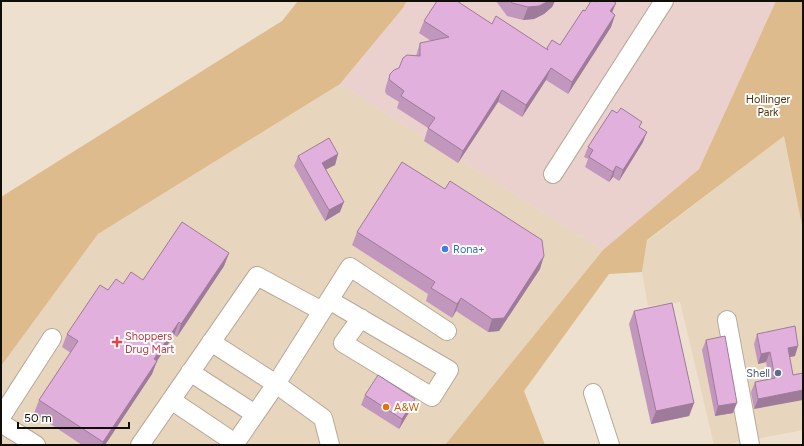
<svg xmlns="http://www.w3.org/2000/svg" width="804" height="446" font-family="Figtree,sans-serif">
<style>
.built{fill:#e8d5be}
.industrial{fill:#ebd1ce}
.green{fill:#debb8c}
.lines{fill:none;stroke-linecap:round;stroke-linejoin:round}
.minor-casing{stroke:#b6a998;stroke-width:20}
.minor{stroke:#fff;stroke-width:18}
.wall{fill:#c297bd}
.shaded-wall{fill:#9e7b9a}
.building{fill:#e2b0dc;stroke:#9e7b9a}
.shop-dot{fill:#3f7fe0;stroke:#fff;stroke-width:1.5}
.health-dot{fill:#e0444e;stroke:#fff;stroke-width:1.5}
.service-dot{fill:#5c6f8a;stroke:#fff;stroke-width:1.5}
.food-dot{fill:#e8710a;stroke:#fff;stroke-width:1.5}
.labels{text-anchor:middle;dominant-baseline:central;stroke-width:4;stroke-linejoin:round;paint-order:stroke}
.park-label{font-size:11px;fill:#4c3207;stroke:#fff}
.shop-label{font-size:11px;fill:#366cbe;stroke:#fff;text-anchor:start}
.health-label{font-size:11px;fill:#be3a42;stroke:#fff;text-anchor:start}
.service-label{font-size:11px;fill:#4e5e75;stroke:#fff;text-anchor:end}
.food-label{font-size:11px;fill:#c56008;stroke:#fff;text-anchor:start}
</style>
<rect width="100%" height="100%" fill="#ede0ce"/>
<path class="built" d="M340 84 603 250 445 445H1V366L98 234Z
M784 136 803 230V430L724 445H714L680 302 648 306 642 272 647 241Z"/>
<path class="industrial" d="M407 1H776L699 169 603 250 340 84 403 8Z"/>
<path class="green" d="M298 1H407L403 8 340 84 98 234 1 366V197L282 21Z
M776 1H803V230L784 136 647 240 642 272 609 274 524 391 545 445H445L603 250 699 169Z"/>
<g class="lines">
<g class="minor-casing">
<path id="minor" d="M553 174 664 1
M329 300 449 370 432 397 343 343 361 318
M727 320 750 445
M211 342 276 384 350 267 447 331
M190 372 255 414
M593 393 610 445
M171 400 235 443
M1 417 52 338
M1 423 36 445
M140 445 257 276 322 311
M234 445 276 384 323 418 330 445"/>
</g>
<use href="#minor" class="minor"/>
</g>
<path class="wall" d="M496 1H555L552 7 544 14 534 19 523 20 507 16Z
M597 2 616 3 612 12 615 15 611 27 568 94 546 80 522 117 498 102 458 163 424 141 428 128 397 108 399 102 386 94 385 91 386 86 390 74 399 68 416 56 420 43 431 41 419 33 424 21 492 24 547 49 552 40 560 45 585 11Z
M640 127 643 142 619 181 613 177 609 182 585 167 588 159 584 157 588 147Z
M338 154 335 165 326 169 340 212 325 221 294 166 298 156Z
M357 232 540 269 499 331 488 332 456 311 452 318 426 301 428 294 352 245Z
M229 253 224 266 177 337 174 335 157 361 152 374 105 445H82L34 413 39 400 71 353 62 347 67 334 108 290 123 284 143 280Z
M634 311 694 403 689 416 651 424 629 324Z
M757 334 795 356 790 357 754 409 751 392 755 382 769 379 766 362 758 364 754 344Z
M706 340 733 413 715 416 702 350Z
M365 395 411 409 399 429 361 405Z"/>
<path class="shaded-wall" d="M549 1H555L552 7 544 14 534 19 523 20 528 7Z
M616 3 611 15 610 11Z
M615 15 611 27 568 94 572 82Z
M551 68 546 80 522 117 526 105Z
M502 90 498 102 458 163 463 151Z
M647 132 643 142 619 181 623 170Z
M338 154 335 165 319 173 322 163Z
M616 166 613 177 609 182 613 172Z
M344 202 340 212 325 221 329 210Z
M229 253 224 266 177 337 181 324Z
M544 256 540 269 499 331 488 332 492 319Z
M461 298 456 311 452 318 457 304Z
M179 322 174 335 157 361 152 374 105 445H102L103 442 154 359Z
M798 346 795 356 785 358 788 348Z
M770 352 766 362 758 364 761 354Z
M803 390V400L754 409 758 399Z
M415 399 411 409 399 429 402 419Z
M694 403 689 416 651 424 656 411Z
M737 403 733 413 715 416 718 406Z"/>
<path class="building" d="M437 1H457L492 24 496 16 548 50 547 48 552 40 560 45 583 10 585 11 591 1H595L597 2V1H613L616 3 610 11 615 15 572 82 551 68 526 105 502 90 463 151 428 128 435 118 401 96 404 91 391 81 389 79 390 74 394 70 399 68 403 58 407 55 420 56V43L449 37 424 21Z
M510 1H549L539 6 528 7 512 3Z
M621 108 642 122 639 127 647 132 623 170 616 166 613 172 589 157 593 150 588 147 612 110 617 113Z
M329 138 338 154 322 163 344 202 329 210 298 156Z
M402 162 445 189 450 181 542 240 544 256 504 318 492 319 461 298 457 304 431 288 435 282 357 232Z
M182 222 229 253 181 324 179 322 154 359 157 361 103 442 39 400 78 341 67 334 100 285 108 290 116 279 123 284 131 272 143 280Z
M672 303 694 403 656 411 634 311Z
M795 326 798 346 788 348 793 375 803 373V390L758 399 755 382 775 378 770 352 761 354 757 334Z
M725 336 737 403 718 406 706 340Z
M378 375 415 399 402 419 365 395Z"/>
<circle class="shop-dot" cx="445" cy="249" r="4"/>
<path class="health-dot" d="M115 336h4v4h4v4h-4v4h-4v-4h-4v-4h4z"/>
<circle class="service-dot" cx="778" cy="373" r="4"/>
<circle class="food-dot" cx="386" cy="407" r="4"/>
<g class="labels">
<g class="park-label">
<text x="768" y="99">Hollinger<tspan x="768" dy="13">Park</tspan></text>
</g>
<g class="shop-label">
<text x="453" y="249">Rona+</text>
</g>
<g class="health-label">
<text x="125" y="336">Shoppers<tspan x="125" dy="13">Drug Mart</tspan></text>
</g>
<g class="service-label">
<text x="770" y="373">Shell</text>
</g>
<g class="food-label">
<text x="394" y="407">A&amp;W</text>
</g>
</g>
<rect width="804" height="446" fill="none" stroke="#110d07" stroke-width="4"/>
<path d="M18 422v6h111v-6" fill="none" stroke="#110d07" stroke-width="2"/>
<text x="24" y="422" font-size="12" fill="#110d07" stroke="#ffffff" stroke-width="3" paint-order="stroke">50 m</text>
</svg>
